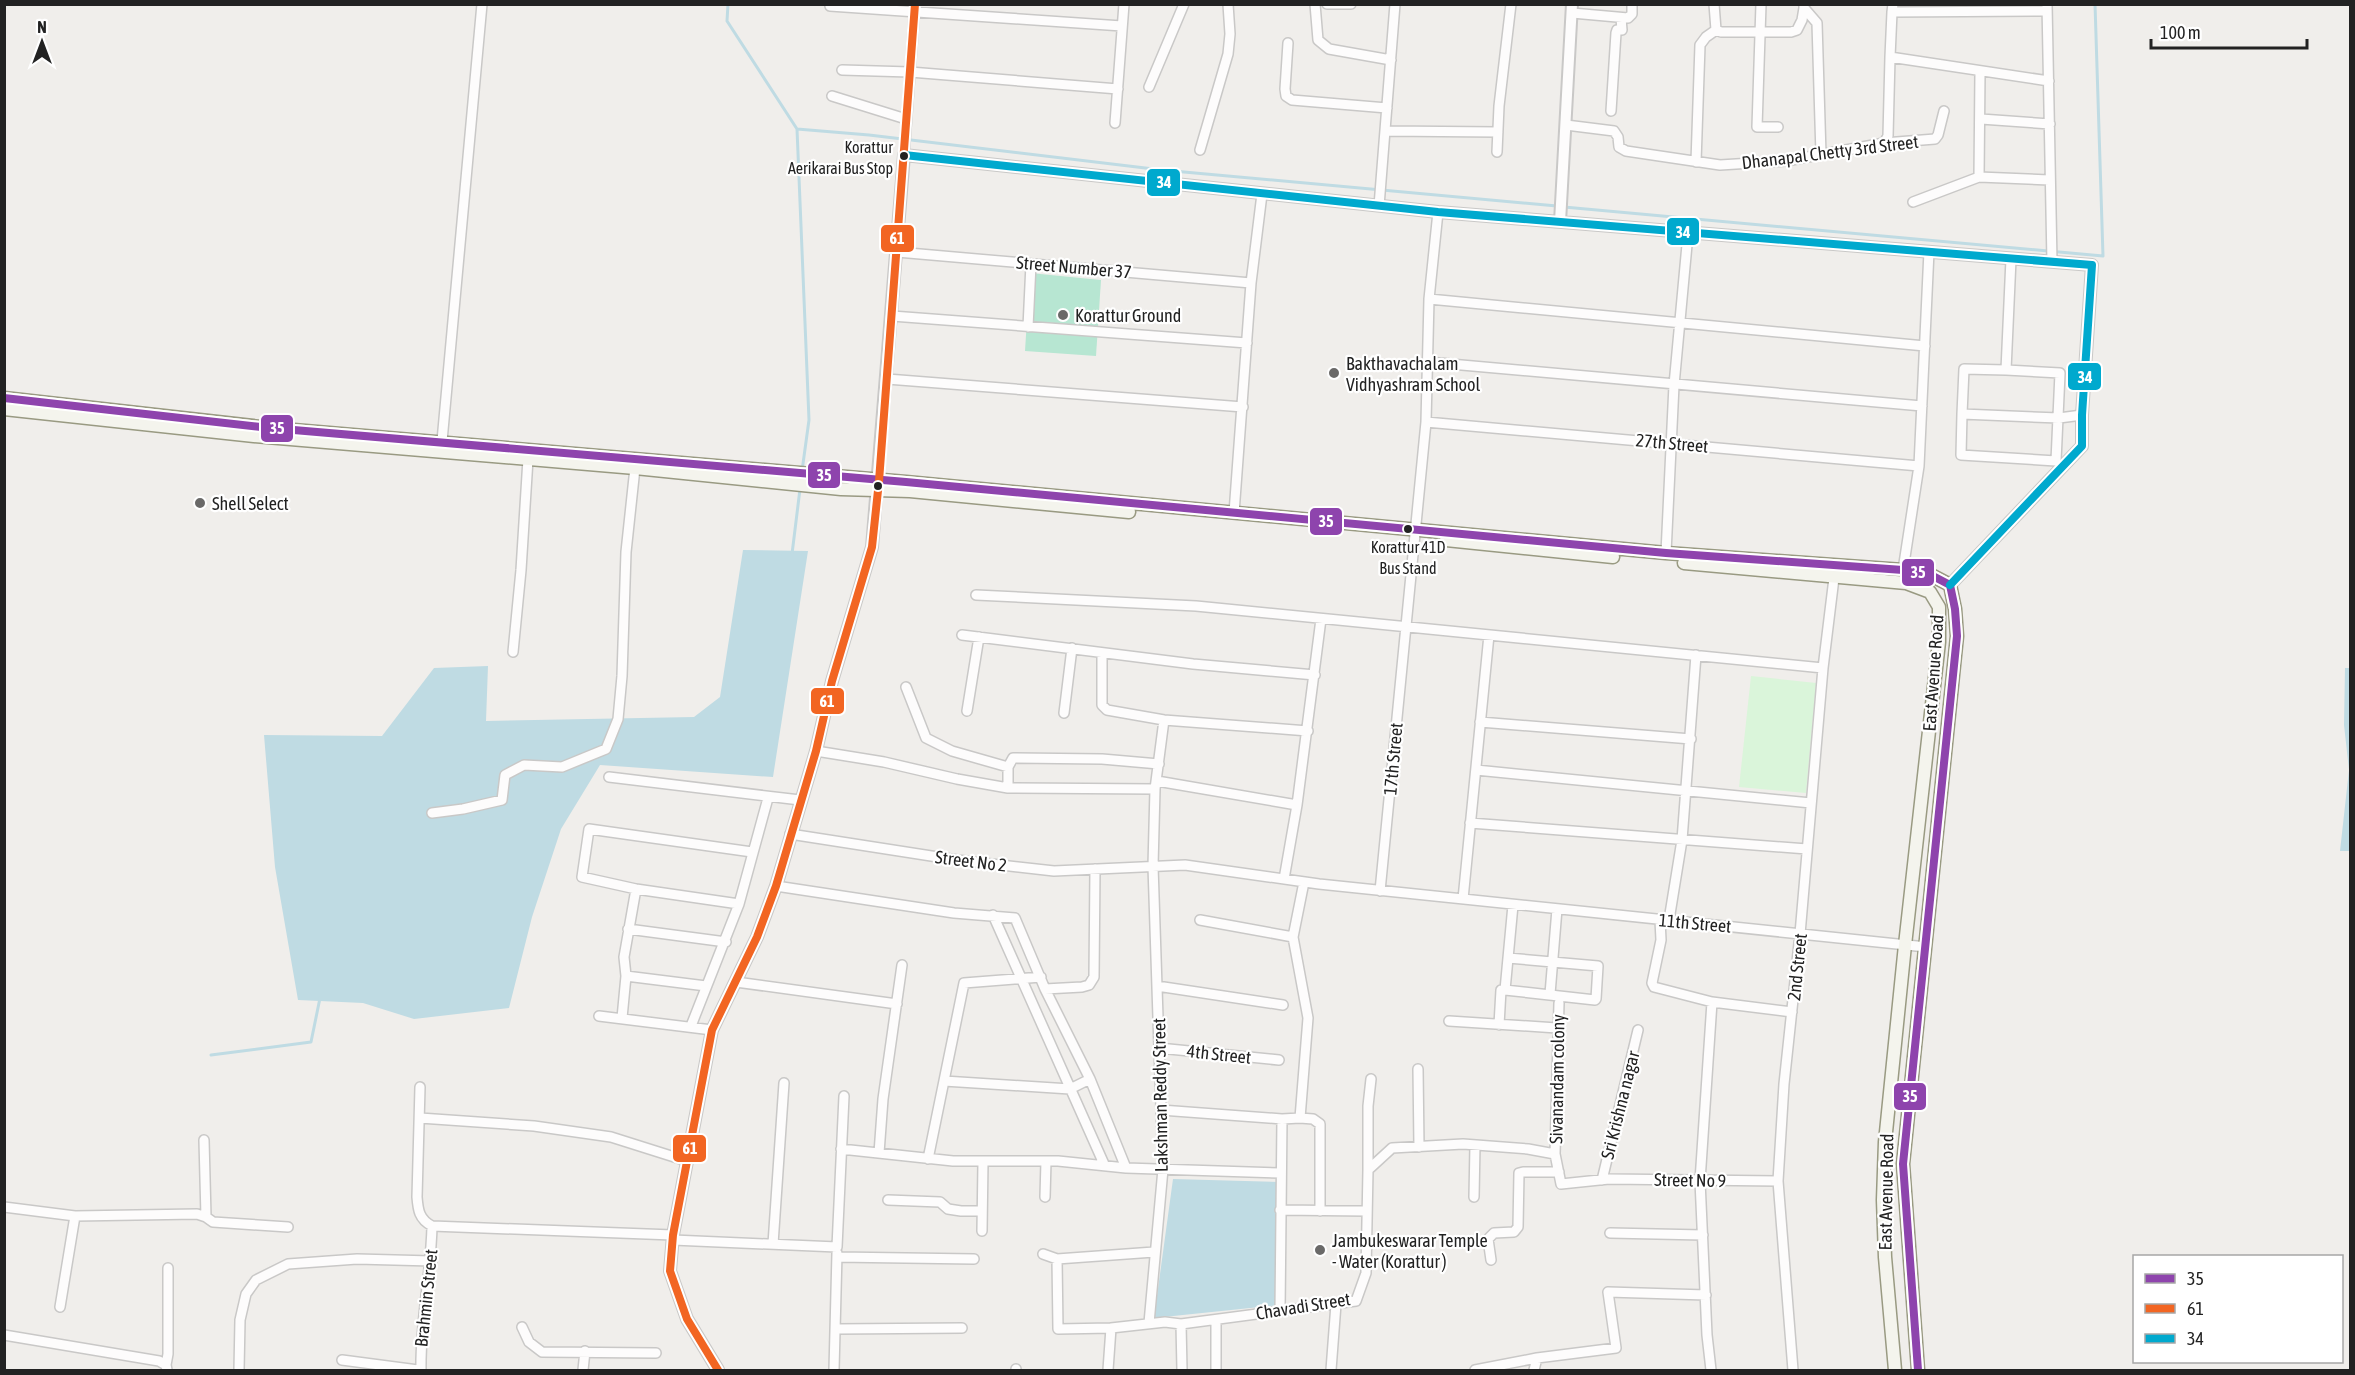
<svg xmlns="http://www.w3.org/2000/svg" width="2355" height="1375" font-family="'Asap Condensed',sans-serif">
<style>
.park{fill:#daf5da}
.pitch{fill:#b7e6d2}
.water{fill:#bfdbe3}
.lines{fill:none;stroke-linecap:round;stroke-linejoin:round}
.stream{stroke:#bfdbe3;stroke-width:3}
.minor-casing{stroke:#c9c8c7;stroke-width:12}
.tertiary-casing{stroke:#c9c8c7;stroke-width:14}
.secondary-casing{stroke:#999a82;stroke-width:15}
.minor{stroke:#fdfcfc;stroke-width:9}
.tertiary{stroke:#fdfcfc;stroke-width:10}
.secondary{stroke:#f4f4ed;stroke-width:12}
.bus-1-casing{stroke:#fff;stroke-width:12}
.bus-2-casing{stroke:#fff;stroke-width:12}
.bus-3-casing{stroke:#fff;stroke-width:12}
.bus-1{stroke:#8e44ad;stroke-width:8}
.bus-2{stroke:#f26522;stroke-width:8}
.bus-3{stroke:#00a9ce;stroke-width:8}
.bus-dot{fill:#222;stroke:#fff;stroke-width:2}
.poi-dot{fill:#6a6968;stroke:#fff;stroke-width:2}
.labels{text-anchor:middle;dominant-baseline:central;stroke-width:4.5;stroke-linejoin:round;paint-order:stroke}
.bus-label{font-size:16px;fill:#222;stroke:#fff;text-anchor:end}
.street-label{font-size:18px;fill:#222;stroke:#fff}
.poi-label{font-size:18px;fill:#222;stroke:#fff;text-anchor:start}
.line-badge{stroke:#fff;stroke-width:2}
.badge-label{font-size:16px;text-anchor:middle;font-weight:bold;fill:#fff}
</style>
<rect width="100%" height="100%" fill="#f0eeeb"/>
<path class="park" d="M1751 676 1816 683 1806 793 1739 787Z"/>
<path class="pitch" d="M1030 273 1101 280 1096 356 1025 351Z"/>
<path class="water" d="M743 550 808 551 773 777 600 765 561 829 532 917 509 1008 414 1019 363 1003 298 1000 275 867 264 735 382 736 434 668 488 666 486 721 694 717 720 697Z
M2345 668H2350V851H2340L2349 770 2344 725Z
M1173 1179 1281 1182 1280 1305 1154 1318Z"/>
<g class="lines">
<path class="stream" d="M728 4 727 21 797 129 809 420 802 471
M797 129 869 135 1162 170 1557 206
M1564 207 2103 256 2095 4
M792 554 800 489
M211 1055 311 1042 320 998"/>
<g class="minor-casing">
<path id="minor" d="M1315 4 1318 40 1329 49 1391 60
M1327 4H1351
M1714 4 1716 30 1721 32H1791L1797 30 1802 20 1804 8
M1761 4 1757 127H1778
M1804 4V8L1817 23 1821 155
M1893 4 1892 12 2047 11
M2047 4 2052 262
M830 6 1122 26
M1892 12 1890 57 2049 81
M1572 13 1628 18 1632 14V4
M1288 43 1285 89 1286 96 1292 100 1387 108
M842 70 910 72 1118 89
M1149 87 1184 4
M832 96 906 119
M1611 111 1616 33 1617 30H1622L1621 18
M1981 119 2050 124
M1115 123 1124 4
M1566 125 1614 131 1618 137 1619 147 1626 151 1720 165 1786 161 1884 143 1935 139 1938 135 1944 111
M1385 131 1498 132
M1884 143 1888 136 1890 57
M1200 150 1228 54 1230 34 1228 4
M1497 152 1499 106 1511 4
M904 155 915 4
M1696 162 1700 45 1706 37 1716 30
M1979 177 1980 72
M1913 202 1979 177 2049 180
M1379 206 1395 4
M897 252 1251 283
M2011 259 2006 370 1964 369 1962 414 2059 418 2082 415
M1429 299 1925 346
M892 316 1247 343
M1028 327 1031 264
M1428 362 1922 406
M887 379 1243 407
M1962 414 1961 455 2056 461 2060 373 2006 370
M1426 422 1919 466
M442 441 482 4
M1234 513 1251 283 1262 194
M1666 553 1674 385 1688 234
M1903 570 1919 466 1929 251
M976 595 1196 606 1823 668
M962 635 1193 664 1315 675
M513 652 521 570 528 459
M1102 653V705L1107 710 1164 720 1308 731
M906 687 926 738 952 751 1008 767
M967 711 979 637
M1064 713 1072 648
M1480 722 1691 739
M816 751 884 762 957 779 1008 788 1155 789
M1476 770 1811 803
M609 777 800 800
M1157 781 1297 805
M1008 788V767L1013 758 1102 759 1159 764
M432 813 463 809 502 800 505 775 524 765 562 767 606 749 618 719 622 676 626 552 635 468
M1470 823 1807 849
M790 834 957 860 1054 871 1185 865 1319 884 1926 947
M1284 879 1297 805 1321 619
M776 886 954 913 1015 918 1045 989 1090 1079 1126 1168 1280 1173
M1380 891 1426 422 1429 299 1438 212
M1463 899 1489 635
M739 904 636 889 582 877 589 829 752 852
M993 915 1104 1164
M1200 920 1293 937
M1660 920 1661 940 1652 983 1654 987 1712 1002
M1669 920 1682 840 1696 655
M628 929 726 942
M1508 958 1598 966 1596 999 1595 1000 1505 990 1513 905
M626 976 706 986
M736 982 897 1004
M1157 986 1283 1005
M1045 989 1082 987 1089 985 1094 977 1095 869
M1550 994 1557 909
M1559 1003 1555 1154 1561 1184 1609 1179 1778 1181
M599 1016 712 1030
M622 1018 626 976 624 957 636 889
M1449 1021 1557 1028
M1499 1025 1501 990
M691 1026 739 904 768 798
M1159 1048 1279 1060
M1418 1069 1419 1147
M944 1081 1070 1089 1090 1079
M420 1087 417 1197C418 1210 419 1219 432 1226L673 1235
M1161 1110 1282 1119 1300 1118 1308 1018 1293 937 1304 882
M420 1118 534 1126 611 1137 687 1161
M1300 1118 1313 1119 1320 1124V1211
M204 1140 206 1217
M841 1149 953 1161H1058L1126 1168
M879 1153 883 1099 902 965
M928 1159 964 983 1041 977
M1368 1170V1106L1371 1079
M1602 1180 1638 1030
M1045 1197 1046 1161
M1474 1197 1475 1145
M888 1200 940 1202 948 1209 961 1211H982
M4 1207 75 1216 197 1214 206 1217 213 1222 288 1227
M1280 1210 1367 1211
M982 1231 983 1162
M1610 1233 1703 1235
M673 1240 837 1247 844 1096
M773 1244 784 1083
M1043 1254 1057 1259 1154 1252
M837 1257 974 1259
M1057 1259 1058 1329 1111 1328
M1491 1260 1488 1239 1494 1233 1514 1232 1518 1227 1519 1173 1523 1172H1559
M60 1307 75 1216
M1280 1311 1282 1119
M1216 1320V1370
M1149 1323 1163 1169 1153 866 1155 789 1164 720
M1181 1324 1182 1370
M522 1327 529 1342 542 1352 656 1353
M837 1329 962 1328
M4 1335 159 1361 166 1365 167 1370
M342 1360 418 1370
M166 1365 168 1354V1268
M1016 1369V1370
M239 1370 240 1320 246 1294 256 1280 288 1264 357 1259 432 1261
M421 1370C420 1322 431 1274 432 1226
M583 1370 585 1351
M834 1370 837 1253
M1108 1370 1111 1328 1165 1322 1181 1324 1356 1301 1366 1273 1368 1170 1392 1148 1463 1144 1528 1149 1555 1154
M1331 1370 1336 1304
M1475 1370 1537 1358
M1534 1370 1537 1358 1616 1348 1608 1292 1706 1295
M1711 1370 1707 1335 1700 1181 1712 1002 1792 1012
M1793 1370 1778 1181 1784 1084 1800 934 1823 668 1835 570"/>
</g>
<g class="tertiary-casing">
<path id="tertiary" d="M1560 222 1572 4
M718 1370 687 1319 670 1271 673 1235 712 1030 757 937 776 886 816 751 832 681 872 547 904 155 1438 212 2092 265 2082 415V446L1950 585"/>
</g>
<g class="secondary-casing">
<path id="secondary" d="M4 398 270 428 906 482 1666 553 1903 570 1931 575 1950 585 1955 609 1957 636 1903 1164 1918 1370
M4 409 254 436 635 468 841 489 910 491 1129 512
M1446 540 1613 557
M1684 563 1906 583 1930 592 1939 607V642L1905 945 1885 1142 1883 1200 1885 1257 1895 1370"/>
</g>
<use href="#minor" class="minor"/>
<use href="#tertiary" class="tertiary"/>
<use href="#secondary" class="secondary"/>
<g class="bus-1-casing">
<path id="bus-1" d="M4 398 270 428 906 482 1666 553 1903 570 1931 575 1950 585 1955 609 1957 636 1903 1164 1918 1370"/>
</g>
<g class="bus-2-casing">
<path id="bus-2" d="M718 1370 687 1319 670 1271 673 1235 712 1030 757 937 776 886 816 751 832 681 872 547 879 481 915 4"/>
</g>
<g class="bus-3-casing">
<path id="bus-3" d="M904 155 1438 212 2092 265 2082 415V446L1950 585"/>
</g>
<use href="#bus-1" class="bus-1"/>
<use href="#bus-2" class="bus-2"/>
<use href="#bus-3" class="bus-3"/>
</g>
<g class="bus-dot">
<circle cx="904" cy="156" r="5"/>
<circle cx="878" cy="486" r="5"/>
<circle cx="1408" cy="529" r="5"/>
</g>
<g class="poi-dot">
<circle cx="1063" cy="315" r="6"/>
<circle cx="1334" cy="373" r="6"/>
<circle cx="200" cy="503" r="6"/>
<circle cx="1320" cy="1250" r="6"/>
</g>
<g class="labels">
<g class="bus-label">
<text x="893" y="147">Korattur<tspan x="893" dy="21">Aerikarai Bus Stop</tspan></text>
<text x="1408" y="547" text-anchor="middle">Korattur 41D<tspan x="1408" dy="21">Bus Stand</tspan></text>
</g>
<g class="street-label">
<text transform="translate(1830 152) rotate(-7)">Dhanapal Chetty 3rd Street</text>
<text transform="translate(1074 267) rotate(5)">Street Number 37</text>
<text transform="translate(1672 443) rotate(5)">27th Street</text>
<text transform="translate(1933 673) rotate(-86)">East Avenue Road</text>
<text transform="translate(1393 759) rotate(-85)">17th Street</text>
<text transform="translate(971 861) rotate(7)">Street No 2</text>
<text transform="translate(1695 923) rotate(5)">11th Street</text>
<text transform="translate(1797 967) rotate(-84)">2nd Street</text>
<text transform="translate(1219 1054) rotate(6)">4th Street</text>
<text transform="translate(1557 1079) rotate(-89)">Sivanandam colony</text>
<text transform="translate(1160 1095) rotate(-91)">Lakshman Reddy Street</text>
<text transform="translate(1620 1105) rotate(-76)">Sri Krishna nagar</text>
<text transform="translate(1690 1180) rotate(1)">Street No 9</text>
<text transform="translate(1886 1192) rotate(-89)">East Avenue Road</text>
<text transform="translate(426 1298) rotate(-84)">Brahmin Street</text>
<text transform="translate(1303 1306) rotate(-9)">Chavadi Street</text>
</g>
<g class="poi-label">
<text x="1075" y="315">Korattur Ground</text>
<text x="1346" y="363">Bakthavachalam<tspan x="1346" dy="21">Vidhyashram School</tspan></text>
<text x="212" y="503">Shell Select</text>
<text x="1332" y="1240">Jambukeswarar Temple<tspan x="1332" dy="21">- Water (Korattur )</tspan></text>
</g>
</g>
<g class="line-badge">
<rect x="1146" y="168" width="35" height="29" rx="6" fill="#00a9ce"/>
<rect x="1666" y="217" width="34" height="29" rx="6" fill="#00a9ce"/>
<rect x="880" y="224" width="35" height="29" rx="6" fill="#f26522"/>
<rect x="2067" y="362" width="35" height="29" rx="6" fill="#00a9ce"/>
<rect x="260" y="414" width="34" height="29" rx="6" fill="#8e44ad"/>
<rect x="807" y="461" width="34" height="28" rx="6" fill="#8e44ad"/>
<rect x="1309" y="507" width="34" height="29" rx="6" fill="#8e44ad"/>
<rect x="1901" y="558" width="34" height="29" rx="6" fill="#8e44ad"/>
<rect x="810" y="687" width="35" height="28" rx="6" fill="#f26522"/>
<rect x="1893" y="1082" width="34" height="29" rx="6" fill="#8e44ad"/>
<rect x="672" y="1134" width="35" height="29" rx="6" fill="#f26522"/>
</g>
<g class="badge-label">
<text x="1164" y="188">34</text>
<text x="1683" y="238">34</text>
<text x="897" y="244">61</text>
<text x="2085" y="383">34</text>
<text x="277" y="434">35</text>
<text x="824" y="481">35</text>
<text x="1326" y="527">35</text>
<text x="1918" y="578">35</text>
<text x="827" y="707">61</text>
<text x="1910" y="1102">35</text>
<text x="690" y="1154">61</text>
</g>
<rect width="2355" height="1375" fill="none" stroke="#222222" stroke-width="12"/>
<rect x="2133" y="1255" width="210" height="108" fill="#ffffff" stroke="#a7a7a7" stroke-width="1.5"/>
<rect x="2145" y="1274" width="30" height="9" fill="#8e44ad" stroke="#a7a7a7" stroke-width="1.5"/>
<text x="2187" y="1285" font-size="18" fill="#222222">35</text>
<rect x="2145" y="1304" width="30" height="9" fill="#f26522" stroke="#a7a7a7" stroke-width="1.5"/>
<text x="2187" y="1315" font-size="18" fill="#222222">61</text>
<rect x="2145" y="1334" width="30" height="9" fill="#00a9ce" stroke="#a7a7a7" stroke-width="1.5"/>
<text x="2187" y="1345" font-size="18" fill="#222222">34</text>
<g transform="translate(42 42)" stroke="#ffffff" stroke-width="4.5" paint-order="stroke">
<path d="M0-4.5L10 22L0 15L-10 22Z" fill="#222222"/>
<text y="-9" font-size="16" font-weight="bold" text-anchor="middle" fill="#222222">N</text>
</g>
<path d="M2151 39v9h156v-9" fill="none" stroke="#222222" stroke-width="3"/>
<text x="2160" y="39" font-size="18" fill="#222222" stroke="#ffffff" stroke-width="4.5" paint-order="stroke">100 m</text>
</svg>
